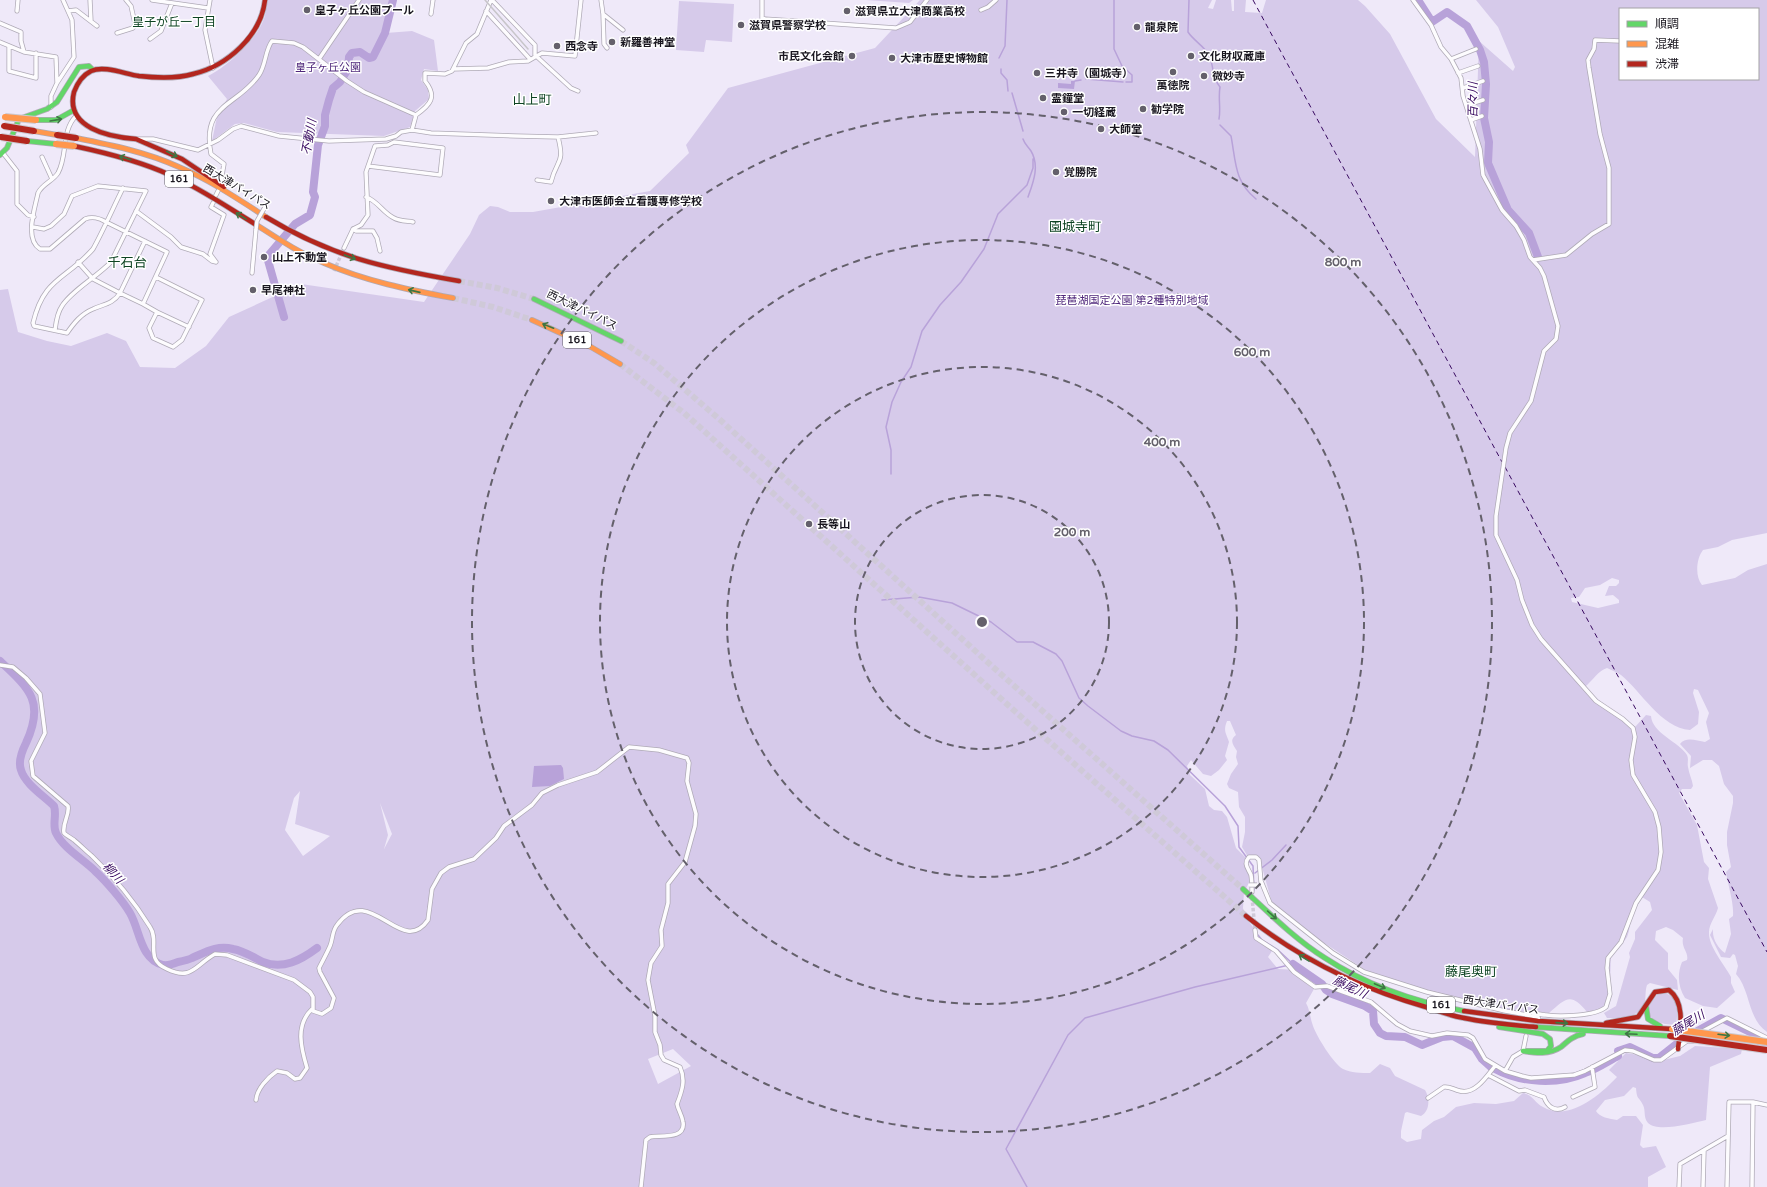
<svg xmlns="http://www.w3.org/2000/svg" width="1767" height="1187" font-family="'Varela Round','Noto Sans JP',sans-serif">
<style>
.green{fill:#d6caea;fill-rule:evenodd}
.water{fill:#b8a2d9}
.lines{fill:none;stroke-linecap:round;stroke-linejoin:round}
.stream{stroke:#b8a2d9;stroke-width:1.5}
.river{stroke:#b8a2d9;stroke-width:8}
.ferry{stroke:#380960;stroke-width:1;stroke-dasharray:5 4;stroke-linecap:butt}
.street-tunnel{stroke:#cfc9d8;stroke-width:3.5;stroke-dasharray:3.5 2;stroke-linecap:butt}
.highway-tunnel{stroke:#cfc9d8;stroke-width:6;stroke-dasharray:6 3;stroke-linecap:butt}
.street-casing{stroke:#afaab6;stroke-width:5}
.fast-casing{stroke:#afaab6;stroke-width:6}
.slow-casing{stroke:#afaab6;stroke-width:6}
.jam-casing{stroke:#afaab6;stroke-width:6}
.street{stroke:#fdfcfe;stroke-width:3.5}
.fast{stroke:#63d668;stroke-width:4.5}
.slow{stroke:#ff974d;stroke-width:4.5}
.jam{stroke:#b3261e;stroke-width:4.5}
.rail{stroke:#c8c6ca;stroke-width:1.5}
.street-bridge-casing{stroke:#afaab6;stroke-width:5;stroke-linecap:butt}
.slow-bridge-casing{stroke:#cbc8d0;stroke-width:8;stroke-linecap:butt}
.jam-bridge-casing{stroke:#cbc8d0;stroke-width:8;stroke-linecap:butt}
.street-bridge{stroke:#fdfcfe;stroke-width:3.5}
.slow-bridge{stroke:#ff974d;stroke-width:6}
.jam-bridge{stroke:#b3261e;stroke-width:6}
.oneway{stroke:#3e7644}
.ring{fill:none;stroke:#64606b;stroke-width:2;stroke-dasharray:7 5}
.poi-dot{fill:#64606b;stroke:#fff;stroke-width:1.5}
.labels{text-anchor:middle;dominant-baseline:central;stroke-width:3;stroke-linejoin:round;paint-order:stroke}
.shield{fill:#fff;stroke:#5e5c62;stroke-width:1}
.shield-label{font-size:10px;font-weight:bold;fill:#19161f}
.poi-label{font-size:11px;font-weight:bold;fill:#19161f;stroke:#fff;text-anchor:start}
.park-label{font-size:11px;fill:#4f277b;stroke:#fff}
.street-label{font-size:11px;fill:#19161f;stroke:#fff}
.neighbourhood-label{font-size:12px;fill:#0d4322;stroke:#fff}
.water-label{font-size:12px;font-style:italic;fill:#380960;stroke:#fff}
.quarter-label{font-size:13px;fill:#0d4322;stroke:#fff}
.centre{fill:#64606b;stroke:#fff;stroke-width:2}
.ring-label{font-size:12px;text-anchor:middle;font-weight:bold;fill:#64606b;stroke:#fff;stroke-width:3;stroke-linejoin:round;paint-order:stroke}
</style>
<rect width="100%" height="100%" fill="#efe9f9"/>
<path class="green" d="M268 0H394L386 33 412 31 434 40 438 71 424 69 421 80 428 90 429 99 415 111 410 127 384 136 277 132 244 123 235 124 212 141 217 117 227 99 208 76C227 67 255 41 263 21 266 15 266 7 268 0Z
M866 0H913L909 3Z
M920 0H1212L1208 8 1213 9 1216 0H1231L1232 11H1234V0H1246L1245 12 1262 13 1266 0H1358L1365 6 1390 34 1436 119 1475 157 1479 41 1513 71 1515 67 1498 27 1476 0H1767V533L1732 540 1718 547 1703 550C1696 559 1695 577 1702 585L1735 578 1748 570 1767 564V1032C1747 1018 1751 991 1736 974L1738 966 1735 955 1733 954 1730 958 1721 957 1710 935 1713 929C1712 939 1718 948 1725 953L1731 934 1729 919 1733 916C1734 902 1728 886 1726 872L1731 867 1727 845V832L1733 803V796L1724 784 1719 766 1712 760H1703L1690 768 1691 756 1680 744C1686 736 1697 741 1705 742L1710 739 1706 722 1709 713 1698 690 1694 689 1693 693 1699 712 1698 724 1690 730C1661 728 1641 691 1621 675 1617 672 1611 670 1607 668 1599 670 1592 681 1585 687L1610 711 1635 727 1646 715 1651 716C1652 733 1679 742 1687 755 1689 759 1687 763 1688 767 1689 774 1692 779 1693 786L1691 789H1682L1679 793 1697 825 1704 862 1709 868 1708 879 1718 908C1716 916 1709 924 1709 932 1708 946 1724 964 1731 977V983L1735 992 1717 1008 1703 1006 1685 998C1678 987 1677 974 1682 962L1687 960C1689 952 1681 948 1683 938L1673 930 1666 927 1656 931 1655 940 1668 953V969L1677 980 1678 990 1650 983 1647 985C1645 991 1646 996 1645 1001 1639 1019 1623 1018 1607 1018L1604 1013 1616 1006 1630 957 1629 953 1635 939V932L1652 910 1650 902 1642 897C1625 908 1634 921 1627 937 1625 940 1622 944 1619 947L1614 948 1611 954C1610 968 1612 1002 1600 1010 1597 1012 1591 1011 1587 1012 1571 992 1566 998 1549 1013L1534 1011 1515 1012 1425 990 1367 971 1315 937 1272 903 1260 860 1254 855 1248 857 1242 847 1245 832V817L1239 807 1238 792 1229 788 1227 784 1231 774 1238 764 1236 757 1237 751C1233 745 1229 740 1236 735L1230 721H1227C1223 731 1226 733 1229 742L1225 756 1227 760 1219 770 1211 776 1203 774 1191 760 1187 766 1190 775 1205 789 1209 806 1214 810 1222 811 1227 817 1236 848 1246 858V868L1251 879 1244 892 1243 908 1245 917 1253 927 1257 941 1272 951 1268 957 1278 969 1298 970 1305 973 1307 984 1314 989 1306 1003C1310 1010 1310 1018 1313 1026 1317 1037 1333 1063 1343 1069 1351 1073 1361 1073 1370 1073L1380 1064 1390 1068 1395 1076 1425 1090C1430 1098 1430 1111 1421 1116L1407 1112 1405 1113 1401 1131V1138L1407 1142 1421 1139 1422 1130 1434 1121 1444 1117 1456 1107 1474 1103 1496 1104 1514 1101 1523 1093C1532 1094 1535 1103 1543 1107 1569 1122 1600 1095 1617 1077L1609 1070 1626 1053 1638 1055 1655 1062 1680 1056 1695 1046 1742 1049 1741 1054 1710 1067 1706 1120C1692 1123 1658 1133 1648 1123 1643 1117 1646 1111 1643 1105 1639 1096 1637 1101 1636 1088L1633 1087 1624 1096 1605 1100 1596 1111C1599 1117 1610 1119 1617 1120L1623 1116H1636L1643 1125 1640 1145 1643 1148 1656 1146 1666 1167 1648 1177V1187H0V290L8 289 18 332 47 341 71 346 107 333 126 341 140 367 175 368 206 346 229 317 301 284 424 302 470 234 479 215 490 206 498 207 510 212H533L650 191 689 153 686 145 728 88 875 48ZM1620 9H1758V79H1620ZM1612 578 1619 580V583L1616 586H1609L1605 596 1613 595 1619 600V603L1598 608 1572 602 1571 598 1579 597 1585 588 1600 585ZM300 791 295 824 330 836 303 856 285 830 294 798ZM380 803 392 834 384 849 388 835ZM673 1049 691 1066 658 1084 648 1059Z
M679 1 734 4 732 42 706 40 704 52 676 50Z
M1664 993C1679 996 1678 1013 1676 1025L1665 1024 1651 1020 1648 1007 1657 995Z"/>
<path class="water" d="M1071 81H1075L1074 89 1058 88V83L1071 84Z
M561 765 563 768 564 779 550 786 532 787 534 766Z"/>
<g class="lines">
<path class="stream" d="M1114 0V49L1122 66 1132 75V82H1126
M1189 0 1188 32C1193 40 1205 47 1209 55 1214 66 1212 78 1220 87 1218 98 1221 108 1219 119
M999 58 1005 46 1007 0
M1001 69V73L1007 80 1008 91
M1086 79 1123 82
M1075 81 1081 80
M1012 93 1023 131
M1220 125 1231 136C1236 162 1234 181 1256 199
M1023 139C1025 145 1028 146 1031 151 1040 166 1033 183 1028 197
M891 474V450L886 427 892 402 901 382 911 367 922 331 940 305 961 282 984 249 998 214 1027 185 1033 168V159
M882 600 919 597 952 603 991 622 1017 642H1033L1056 654 1062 661 1079 698 1088 706 1121 731 1132 736 1154 741 1168 750 1225 806 1238 826 1239 847 1253 866 1254 890
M1255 873 1272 860 1286 845
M1258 935 1262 940 1278 950 1293 964
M1027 1187 1006 1149 1068 1035 1085 1018 1195 987 1293 964"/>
<path class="river" d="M1418 0 1432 22 1447 12 1467 26 1480 50 1484 62 1486 84 1484 118 1489 142 1488 163 1508 210 1529 233 1538 257
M284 317 267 257 295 224 310 215 315 197 313 192 318 145 325 126V115L329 100 333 88 340 82 348 69 349 57 352 53 360 52 369 58 373 57 385 33 393 0
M0 661C30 689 45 702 26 743 22 751 18 762 21 770 25 784 44 796 54 806 57 815 52 825 56 833 64 849 83 859 95 871 106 881 123 901 130 913 140 930 140 959 163 965 168 966 173 964 178 962 183 961 188 960 192 958 206 952 217 945 233 949 244 951 253 957 263 962 283 970 301 960 317 948
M1293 964 1322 984 1326 990 1332 994 1365 1006 1373 1011 1374 1024 1380 1033 1386 1036 1405 1037 1422 1045 1442 1037 1453 1036 1475 1048 1482 1059 1492 1068
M1618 1051 1630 1047 1653 1058H1659L1683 1039 1721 1018 1756 1035 1760 1042 1767 1045
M1495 1069C1521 1083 1558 1085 1585 1073 1597 1069 1607 1062 1618 1056"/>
<path class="ferry" d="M1253 0 1502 462
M1505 467 1767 952"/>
<path class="street-tunnel" d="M334 271 344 248
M1252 897 1255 930"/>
<path class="highway-tunnel" d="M459 281 497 288 534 299
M453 298 493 307 532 320
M621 341 654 363 718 418 993 667 1243 889
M620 364 684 413 1018 714 1246 916"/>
<g class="street-casing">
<path id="street" d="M90 0 91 21
M152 0 208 8
M210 0 205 30 213 68
M492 0 535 45V55L571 88 578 91
M601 0 603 14 623 30
M762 0V18L765 19 896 28 910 22 927 0
M1413 0 1431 25 1441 47 1451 59 1461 78 1463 96 1480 149 1483 175 1502 210 1516 226 1524 240 1530 257 1540 268 1544 276 1558 326 1556 339 1544 351 1531 401 1510 433 1506 448 1496 516V535L1517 580 1522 600 1532 625 1541 639 1596 701 1623 719 1633 728 1635 737 1631 760 1633 775 1655 812 1659 827 1661 852 1658 870 1636 903 1621 942 1608 958 1607 968 1610 994 1606 1007C1596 1016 1560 1017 1546 1015 1541 1015 1536 1013 1531 1012L1528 1014
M981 10 988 7 996 0
M17 11 18 0
M68 11 76 10 97 26
M486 11 530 59
M431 14 433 0
M603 14 604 44 607 48
M0 23 21 32V41L24 52 56 57 57 83
M117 33 133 28 135 24 131 6 126 0
M150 39 161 31 172 3
M0 42 24 52
M9 47V71L36 78V53
M319 59 359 0
M1451 59 1476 49
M453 69 488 68 509 62 528 61 542 53 575 56 581 0
M1458 73 1478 66
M1463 88 1483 81
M1467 105 1483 100
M51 107V96L57 83 74 57 72 20 63 0
M76 116C61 131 68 155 58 173 53 181 42 184 38 193 35 208 24 239 40 249H50L85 219C93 216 99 218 106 222L167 252 143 304 120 293C113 304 104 304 93 309 81 314 74 323 67 333L34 326 33 323C44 277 66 280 93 249 104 229 113 208 123 188
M1471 120 1482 116
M412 130 416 115C430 105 438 97 425 81V73L445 74 452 71 466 43 477 34 491 0
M139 139H153L198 150 218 140 233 129 241 126 279 136 329 141 386 139 396 136 401 132 412 130 431 133 516 136 558 137 596 133
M3 153 17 171V204L28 215 34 217
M42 157 52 179
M537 180 551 182C557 158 565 165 558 137
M221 181 224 164 211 154C201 103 237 107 259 75 266 65 265 50 272 41L294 43 303 47 347 81 364 92 416 115
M216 195 218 191
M366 197C378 201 383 213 394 218 399 221 407 221 413 222
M213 203 211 207 224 215 210 254 216 262
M136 211 171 237 181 247 203 254 212 261 216 262
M33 227 44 229 51 226 64 214 72 196 98 186 146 191 111 262C98 276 71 291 62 306 57 313 56 322 55 330
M353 229 356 231H373L377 238 380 251
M344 248 353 229 361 225 368 215 366 172 375 146 388 145 394 142 443 148 440 175 368 166
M1533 260 1566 255 1592 234 1609 224V168L1600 134 1589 68 1588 60 1594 49 1595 40 1620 41
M78 262 93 279 120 293 145 241
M252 273 256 229
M156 277 202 300 182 340 173 347 153 338 149 328 157 312 189 327
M143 304 157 312
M0 665 13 667 26 678 40 694 45 733 31 761 33 776 68 806C70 815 62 823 64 833 67 836 70 837 74 840 80 845 86 851 92 856 114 877 134 901 150 927 160 942 144 959 167 969 192 981 195 965 215 954L227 955 294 980 310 992 313 997V1011L322 1014 331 1008 334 998 320 972 319 968C323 960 327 953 330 946 333 939 332 931 337 925 370 880 401 959 428 920L432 889 441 873 449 867 474 859 496 838 504 826 532 805 542 793 558 785 597 772 629 747 659 750 687 758 689 763 687 781 696 814 695 826 685 862 668 884V903L661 930 662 946 651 963 648 980 655 1016V1032L660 1045 661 1055 664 1060 680 1067C686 1080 682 1091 677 1104 678 1110 682 1115 683 1122 686 1140 660 1135 650 1137L646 1140 641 1187
M1261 881 1270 903 1333 953 1364 972 1427 992 1505 1011 1538 1017 1539 1021
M1252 892C1252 887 1252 881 1251 875 1248 868 1243 864 1249 857H1256L1259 860 1261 882
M1255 930 1256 938 1276 951 1294 972 1315 987 1327 986 1371 1002 1397 1024 1410 1031 1432 1036 1447 1033 1468 1035 1473 1038 1485 1059 1505 1071 1522 1076 1531 1078 1574 1075 1585 1071 1625 1050 1633 1051 1654 1060H1661L1687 1041H1693
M1701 1032 1727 1018 1767 1038
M1505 1071 1513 1057 1523 1051 1526 1036
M1488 1075 1519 1091 1525 1090 1541 1096 1544 1097C1547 1106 1555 1113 1565 1107
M1573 1097 1595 1087 1592 1067
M1428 1098 1444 1087C1450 1086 1454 1090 1460 1091 1475 1095 1487 1076 1495 1066
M256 1100C257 1089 267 1078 277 1071L287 1073 295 1079 300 1078 307 1068C301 1048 295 1025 312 1009
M1679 1187 1680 1164 1728 1136
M1703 1187 1704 1151
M1727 1187 1729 1102H1753L1767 1105
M1752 1187 1753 1102"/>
</g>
<g class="fast-casing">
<path id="fast" d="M36 120H56L74 110
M27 141 56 144
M0 155 7 148 19 119 47 109 57 102 79 67 89 66 92 69
M534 299 621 341
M1243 889C1269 913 1295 939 1325 958 1366 985 1416 1002 1464 1011
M1646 1006 1648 1019 1660 1026
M1499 1027 1543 1034 1550 1039 1551 1046 1547 1051H1523C1536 1053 1549 1055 1561 1047 1568 1041 1573 1036 1583 1034
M1536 1027 1670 1036"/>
</g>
<g class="slow-casing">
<path id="slow" d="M34 131 57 135
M76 138C111 145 146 152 179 167 210 180 238 199 266 217
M255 224C277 238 299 253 324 263 365 281 409 290 453 298
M532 320 591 347 620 364"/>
</g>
<g class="jam-casing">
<path id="jam" d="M136 139C109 137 65 128 74 92 77 84 83 75 91 71 104 65 125 74 139 76 157 78 176 79 193 74 227 66 261 36 265 0
M136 139 182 159 224 187
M74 146C107 153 140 161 170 175 200 188 227 207 255 224
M266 217C332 257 384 268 459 281
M1246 916C1300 959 1359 988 1426 1007 1438 1011 1451 1016 1464 1018 1487 1023 1512 1025 1536 1027
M1464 1011 1538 1021 1672 1029
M1606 1023 1638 1017 1655 992 1669 990C1686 1003 1680 1030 1678 1049"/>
</g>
<use href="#street" class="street"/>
<use href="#fast" class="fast"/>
<use href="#slow" class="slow"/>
<use href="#jam" class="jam"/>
<path class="rail" d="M485 0 528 49"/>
<g class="street-bridge-casing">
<path id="street-bridge" d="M256 229 257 221 265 207
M1250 885H1257"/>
</g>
<g class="slow-bridge-casing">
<path id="slow-bridge" d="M5 117 36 120
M56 144 74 146
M1672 1029 1767 1042"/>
</g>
<g class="jam-bridge-casing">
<path id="jam-bridge" d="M4 126 34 131
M57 135 76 138
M1 137 27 141
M1670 1036 1767 1050"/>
</g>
<use href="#street-bridge" class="street-bridge"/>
<use href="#slow-bridge" class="slow-bridge"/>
<use href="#jam-bridge" class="jam-bridge"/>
</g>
<defs><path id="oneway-shaft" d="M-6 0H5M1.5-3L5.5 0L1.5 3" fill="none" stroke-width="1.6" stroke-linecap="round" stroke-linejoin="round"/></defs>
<g class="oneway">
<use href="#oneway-shaft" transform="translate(56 120) rotate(-10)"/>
<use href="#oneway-shaft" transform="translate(172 154) rotate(27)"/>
<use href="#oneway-shaft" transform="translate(125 158) rotate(-163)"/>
<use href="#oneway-shaft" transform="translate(241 216) rotate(-148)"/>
<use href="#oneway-shaft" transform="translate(350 257) rotate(20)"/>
<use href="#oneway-shaft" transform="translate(414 291) rotate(-167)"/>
<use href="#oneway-shaft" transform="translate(548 326) rotate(-158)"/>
<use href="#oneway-shaft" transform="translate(1272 915) rotate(42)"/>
<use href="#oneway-shaft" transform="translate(1304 958) rotate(-148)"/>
<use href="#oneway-shaft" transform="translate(1380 986) rotate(23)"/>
<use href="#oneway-shaft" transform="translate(1562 1023) rotate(4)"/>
<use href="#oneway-shaft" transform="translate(1631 1034) rotate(-177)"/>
<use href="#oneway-shaft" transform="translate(1724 1035) rotate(7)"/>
</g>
<g class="ring">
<circle cx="982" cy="622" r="127"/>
<circle cx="982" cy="622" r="255"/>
<circle cx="982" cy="622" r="382"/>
<circle cx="982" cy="622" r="510"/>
</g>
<g class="poi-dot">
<circle cx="307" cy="10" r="4"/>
<circle cx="847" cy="11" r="4"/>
<circle cx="741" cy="25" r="4"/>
<circle cx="1137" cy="27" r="4"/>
<circle cx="612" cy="42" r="4"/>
<circle cx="557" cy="46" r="4"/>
<circle cx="852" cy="56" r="4"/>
<circle cx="1191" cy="56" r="4"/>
<circle cx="892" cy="58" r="4"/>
<circle cx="1173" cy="72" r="4"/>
<circle cx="1037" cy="73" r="4"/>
<circle cx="1204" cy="76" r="4"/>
<circle cx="1043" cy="98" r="4"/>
<circle cx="1143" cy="109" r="4"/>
<circle cx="1064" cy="112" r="4"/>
<circle cx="1101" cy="129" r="4"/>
<circle cx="1056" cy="172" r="4"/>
<circle cx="551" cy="201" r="4"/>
<circle cx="264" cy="257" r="4"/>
<circle cx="253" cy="290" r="4"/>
<circle cx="809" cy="524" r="4"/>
</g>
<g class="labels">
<g class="shield">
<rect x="165" y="171" width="28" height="16" rx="3"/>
<rect x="563" y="332" width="28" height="16" rx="3"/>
<rect x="1427" y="997" width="28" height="16" rx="3"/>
</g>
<g class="shield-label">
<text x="179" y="179">161</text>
<text x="577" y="340">161</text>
<text x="1441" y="1005">161</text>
</g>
<g class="poi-label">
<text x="315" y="10">皇子ヶ丘公園プール</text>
<text x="855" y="11">滋賀県立大津商業高校</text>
<text x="749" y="25">滋賀県警察学校</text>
<text x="1145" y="27">龍泉院</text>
<text x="620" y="42">新羅善神堂</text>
<text x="565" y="46">西念寺</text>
<text x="844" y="56" text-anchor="end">市民文化会館</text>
<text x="1199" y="56">文化財収蔵庫</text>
<text x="900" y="58">大津市歴史博物館</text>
<text x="1045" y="73">三井寺（園城寺）</text>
<text x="1212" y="76">微妙寺</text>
<text x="1173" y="85" text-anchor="middle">萬徳院</text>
<text x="1051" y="98">霊鐘堂</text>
<text x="1151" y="109">勧学院</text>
<text x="1072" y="112">一切経蔵</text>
<text x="1109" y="129">大師堂</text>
<text x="1064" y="172">覚勝院</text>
<text x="559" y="201">大津市医師会立看護専修学校</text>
<text x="272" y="257">山上不動堂</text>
<text x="261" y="290">早尾神社</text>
<text x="817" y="524">長等山</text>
</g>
<g class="park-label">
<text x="328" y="67">皇子ヶ丘公園</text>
<text x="1132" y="300">琵琶湖国定公園 第2種特別地域</text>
</g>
<g class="street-label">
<text transform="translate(237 187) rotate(31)">西大津バイパス</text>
<text transform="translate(582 310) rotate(26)">西大津バイパス</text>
<text transform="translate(1501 1005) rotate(8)">西大津バイパス</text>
</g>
<g class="neighbourhood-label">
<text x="174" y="22">皇子が丘一丁目</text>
</g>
<g class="water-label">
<text transform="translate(1473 100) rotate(-90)">百々川</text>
<text transform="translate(309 137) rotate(-80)">不動川</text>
<text transform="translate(113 873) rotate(47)">柳川</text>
<text transform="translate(1350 987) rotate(26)">藤尾川</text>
<text transform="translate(1688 1023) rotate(-31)">藤尾川</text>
</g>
<g class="quarter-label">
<text x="532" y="100">山上町</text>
<text x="1075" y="227">園城寺町</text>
<text x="127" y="263">千石台</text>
<text x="1471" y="972">藤尾奥町</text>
</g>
</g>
<circle cx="982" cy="622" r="6" class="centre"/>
<g class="ring-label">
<text x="1343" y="266">800 m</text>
<text x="1252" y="356">600 m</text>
<text x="1162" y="446">400 m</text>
<text x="1072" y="536">200 m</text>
</g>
<rect x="1619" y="8" width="140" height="72" fill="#ffffff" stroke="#a3a2a5"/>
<rect x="1627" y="21" width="20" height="6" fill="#63d668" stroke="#a3a2a5"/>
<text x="1655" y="28" font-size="12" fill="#19161f">順調</text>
<rect x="1627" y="41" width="20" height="6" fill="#ff974d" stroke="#a3a2a5"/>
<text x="1655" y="48" font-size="12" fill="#19161f">混雑</text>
<rect x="1627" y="61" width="20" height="6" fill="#b3261e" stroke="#a3a2a5"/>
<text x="1655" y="68" font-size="12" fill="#19161f">渋滞</text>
</svg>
